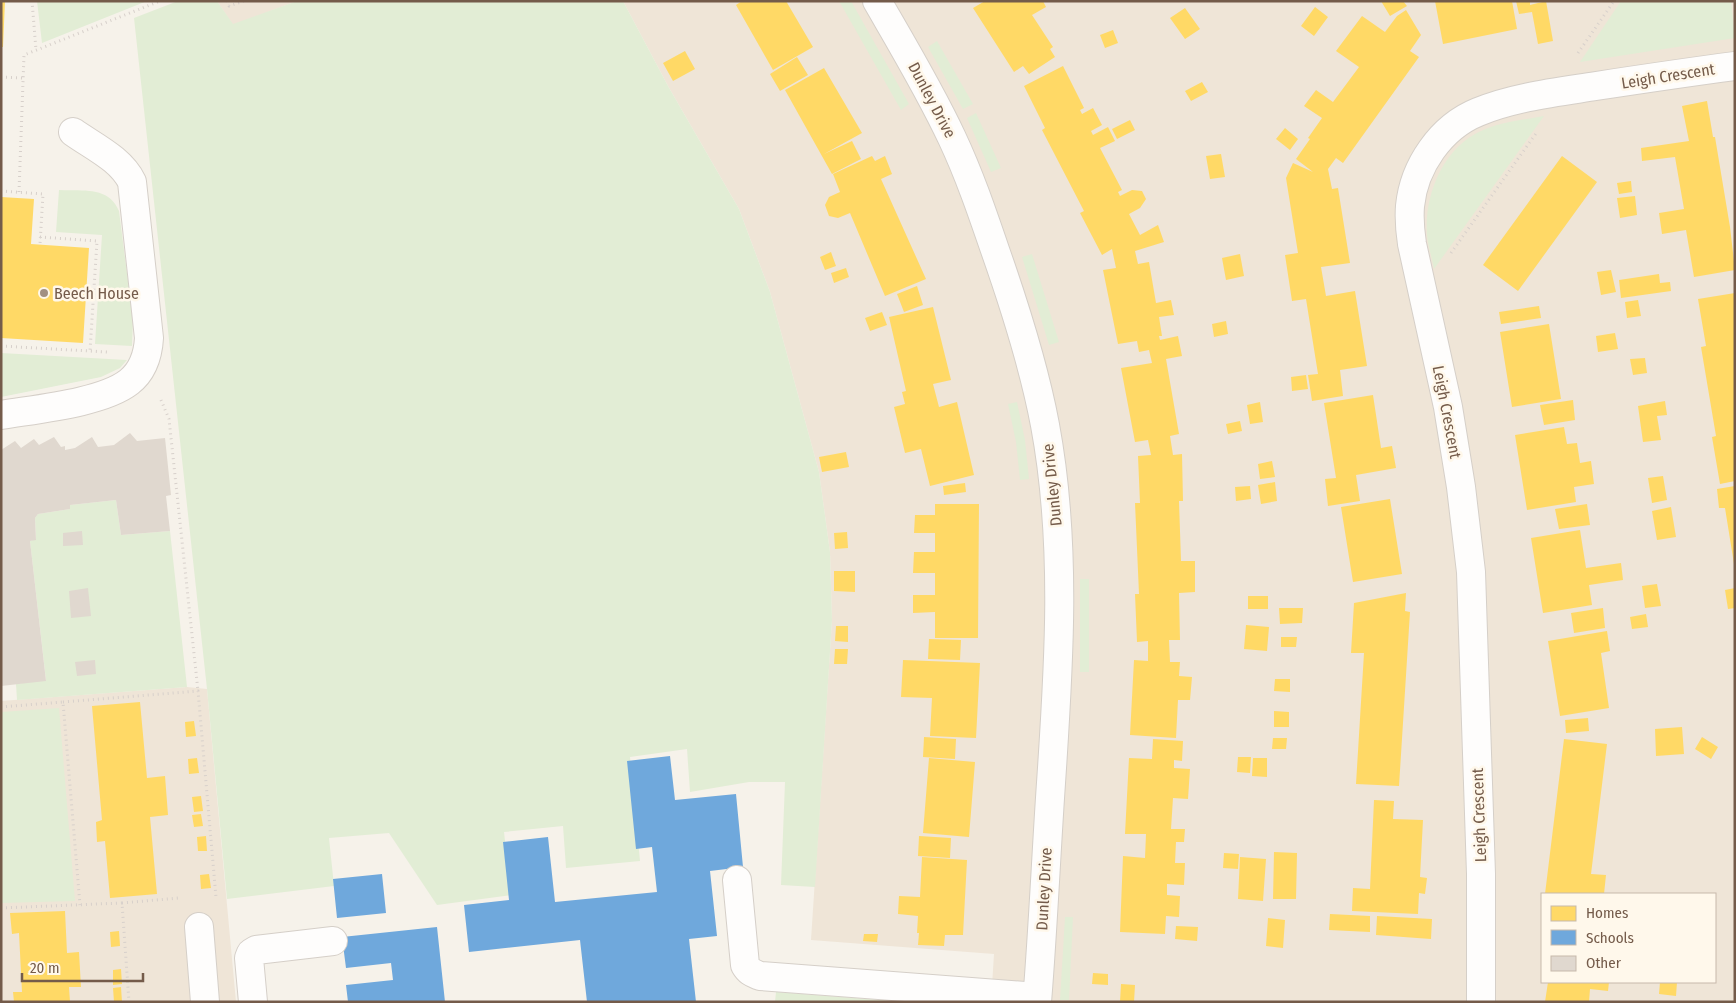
<svg xmlns="http://www.w3.org/2000/svg" width="1736" height="1003" font-family="'Fira Sans Condensed',sans-serif">
<style>
.residential{fill:#efe5d7;fill-rule:evenodd}
.green{fill:#e2edd5}
.homes{fill:#ffd966}
.schools{fill:#6fa8dc}
.building{fill:#e0d8cf}
.lines{fill:none;stroke-linecap:round;stroke-linejoin:round}
.minor-casing{stroke:#d5cfc8;stroke-width:30}
.path{stroke:#d7d0cb;stroke-width:3;stroke-dasharray:1 4;stroke-linecap:butt}
.minor{stroke:#fefdfc;stroke-width:28}
.poi-dot{fill:#a29082;stroke:#fff8eb;stroke-width:2}
.labels{text-anchor:middle;dominant-baseline:central;stroke-width:5;stroke-linejoin:round;paint-order:stroke}
.street-label{font-size:16px;fill:#745b4a;stroke:#fff8eb}
.poi-label{font-size:16px;fill:#745b4a;stroke:#fff8eb;text-anchor:start}
</style>
<rect width="100%" height="100%" fill="#f6f2ea"/>
<path class="residential" d="M217 1H297L233 25Z
M623 1H1735V1002H991L994 954 811 940 832 620 830 552 819 472 770 292 739 209 668 86ZM1542 894H1715V982H1542Z
M187 687 207 689 236 1002H1V701Z"/>
<path class="green" d="M37 1H147L42 43Z
M178 1H217L233 24 297 1H623L668 86 739 209 770 292 819 472 830 552 832 620 815 887 781 885 785 782H749L690 792 687 749 630 757 640 861 566 868 563 826 504 832 511 895 437 905 389 833 329 838 334 886 227 899 207 689 134 18Z
M839 1H851L909 104 901 110Z
M1621 1H1731L1735 38 1580 62Z
M937 41 973 104 963 109 928 47Z
M976 113 1001 168 991 172 967 118Z
M1544 116 1434 269C1432 258 1428 246 1427 235 1424 195 1443 148 1481 131 1500 122 1523 120 1544 116Z
M59 190C82 191 109 186 119 211L133 320 132 346 95 344 102 235 56 232Z
M1032 254 1059 342 1049 345 1022 257Z
M1 353 127 360 120 368 101 377 1 397Z
M1017 402 1025 440 1029 479 1020 480 1016 442 1008 404Z
M116 500 121 535 170 531 187 687 17 700 16 684 46 680 30 541 36 539 35 518 38 514 70 509V505Z
M1080 579H1089V672H1080Z
M59 708 75 901 1 903V712Z
M1065 917H1073L1069 1000H1060Z
M776 992 907 1002H775Z"/>
<path class="homes" d="M1 1H5L3 47H1Z
M742 1H786L813 47 773 70 736 5Z
M985 1H1043L1046 7 1032 15 1053 47 1050 49 1055 57 1029 74 1023 66 1014 72 973 8Z
M1381 1H1403L1407 6 1390 16Z
M1435 1H1512L1517 29 1443 44Z
M1516 1H1530V5L1546 1 1553 41 1538 44 1532 12 1519 14Z
M1315 7 1328 17 1314 36 1301 26Z
M1185 8 1200 29 1185 39 1170 18Z
M1406 10 1421 35 1410 51 1419 57 1343 163 1336 158 1328 169 1332 189 1338 188 1350 263 1321 267 1326 296 1355 291 1367 366 1340 370 1343 396 1312 401 1308 375 1318 374 1306 299 1292 301 1285 255 1298 253 1286 178 1293 163 1313 172 1296 159 1310 139 1308 138 1322 118 1304 106 1316 90 1333 102 1359 67 1336 51 1362 16 1385 32 1397 16Z
M1113 30 1118 43 1105 48 1100 35Z
M685 51 695 69 673 81 663 63Z
M797 57 808 75 780 91 770 74Z
M1063 66 1084 108 1080 110 1082 114 1093 108 1102 125 1091 131 1093 135 1108 127 1115 141 1100 148 1122 190 1118 192 1120 196 1132 190 1142 191 1146 199 1140 208 1129 214 1140 235 1158 225 1164 242 1135 251 1138 264 1149 262 1156 303 1171 300 1174 315 1159 317 1162 336H1159L1160 340 1178 336 1182 356 1166 359 1179 434 1170 436 1173 455 1182 454 1183 501H1179L1181 561H1195V592L1179 593 1180 640H1169L1170 662H1180L1179 676 1192 677 1190 700H1178L1176 738 1130 735 1134 660 1148 661V641L1137 642 1135 594H1139L1135 503H1140L1138 456 1151 455 1148 440 1135 442 1121 368 1152 363 1149 350 1139 352 1137 341 1118 344 1103 270 1116 268 1112 249 1102 255 1080 213 1084 211 1042 130 1045 128 1024 86Z
M824 68 862 133 824 154 852 141 861 159 832 174 785 90Z
M1202 82 1208 92 1191 101 1185 91Z
M1707 101 1713 137H1715L1730 227 1735 270 1694 277 1686 230 1662 234 1659 213 1684 209 1675 157 1642 161 1641 148 1689 141 1682 106Z
M1130 120 1135 130 1117 139 1112 129Z
M1285 128 1298 139 1290 150 1276 139Z
M1221 154 1225 177 1210 179 1206 156Z
M872 156 875 161 885 156 892 174 881 179 926 279 885 296 850 213 838 218 829 216 825 205 829 197 840 192 833 174Z
M1562 156 1597 182 1518 291 1483 265Z
M1631 181 1632 192 1619 194 1617 183Z
M1635 196 1637 215 1620 218 1617 198Z
M1 197 34 199 31 244 89 248 83 343 1 338Z
M831 252 836 266 825 270 820 257Z
M1240 254 1244 276 1226 280 1222 258Z
M846 268 849 277 834 283 831 273Z
M1611 270 1616 292 1601 295 1597 272Z
M1659 274 1660 283 1670 282 1671 291 1621 298 1619 280Z
M917 286 923 305 904 312 897 294Z
M1735 293V481L1720 484 1712 437 1716 436 1701 347 1706 346 1698 299Z
M1638 300 1641 316 1627 318 1625 302Z
M1539 306 1541 318 1501 324 1499 312Z
M933 307 951 380 933 384 939 407 957 402 974 475 930 486 921 449 905 453 894 407 905 404 902 392 906 391 889 317Z
M882 312 887 325 870 331 865 318Z
M1226 321 1228 334 1214 337 1212 324Z
M1549 324 1561 399 1512 407 1500 332Z
M1615 333 1618 349 1598 352 1596 336Z
M1645 358 1647 373 1633 375 1630 359Z
M1306 375 1308 389 1292 391 1291 377Z
M1373 395 1381 448 1392 446 1396 468 1356 475 1360 501 1328 506 1325 479 1336 478 1324 403Z
M1573 400 1575 420 1544 425 1540 405Z
M1665 401 1667 415 1657 416 1661 440 1643 442 1638 406Z
M1260 402 1263 422 1250 424 1247 405Z
M1240 421 1242 431 1228 434 1226 424Z
M1564 427 1567 444 1577 443 1580 463 1591 461 1594 484 1574 487 1576 502 1527 510 1515 435Z
M846 452 849 467 822 472 819 457Z
M1272 461 1275 477 1260 479 1258 464Z
M1663 476 1667 500 1652 503 1648 478Z
M1275 482 1277 501 1261 504 1258 485Z
M965 483 966 492 944 495 943 486Z
M1250 486 1251 499 1236 501 1235 487Z
M1735 486V564H1734L1725 508H1719L1717 489Z
M1390 499 1402 574 1353 582 1341 507Z
M935 504H979L978 638H935V612L913 613V595H935V573H913L914 552H935V533H914L915 515H935Z
M1587 504 1590 525 1559 529 1555 509Z
M1671 507 1676 537 1657 540 1652 511Z
M1580 530 1586 568 1621 563 1623 580 1589 585 1592 605 1543 613 1531 538Z
M847 532 848 548 835 549 834 533Z
M834 571H855V592L834 591Z
M1657 584 1661 606 1645 608 1642 586Z
M1735 588V608L1728 609 1725 590Z
M1406 593 1405 611 1410 612 1399 786 1356 784 1364 653H1351L1354 603Z
M1248 596H1268V609H1248Z
M1279 608H1303L1302 623 1280 624Z
M1603 608 1605 628 1574 633 1571 613Z
M1646 614 1648 627 1632 629 1630 617Z
M1246 625 1269 627 1267 651 1244 649Z
M836 626H848V642L835 641Z
M1607 631 1610 651 1601 653 1609 708 1560 716 1548 641Z
M1281 637H1297L1296 647H1281Z
M929 639 961 640 960 660 928 659Z
M835 649H848L847 664H834Z
M903 660 980 663 976 738 930 736 932 698 901 697Z
M1275 679H1290V692L1274 691Z
M140 702 147 778 165 776 168 815 150 817 157 894 110 898 105 841 97 842 96 822 102 820 92 706Z
M1274 711 1289 712V727H1274Z
M1588 718 1589 731 1566 733 1565 720Z
M194 721 196 736 186 737 185 722Z
M1682 727 1684 754 1656 756 1655 729Z
M924 737 956 739 955 759 923 757Z
M1702 737 1718 747 1711 759 1695 749Z
M1273 738H1287L1286 749H1272Z
M1153 739 1183 741 1182 761 1174 760V768L1190 769 1188 799 1173 798 1171 829H1185L1184 842H1176L1175 863H1185L1184 885 1167 884V895L1180 896 1179 917 1166 916 1165 934 1120 932 1123 856 1145 858 1146 834H1125L1129 758 1152 759Z
M1564 739 1607 744 1591 874 1606 875 1604 894H1545Z
M1238 757H1251L1250 773 1237 772Z
M197 758 199 773 189 774 188 759Z
M929 758 975 762 969 837 923 833Z
M1253 758H1267V777L1252 776Z
M201 796 203 811 194 812 192 797Z
M1374 800 1394 801 1393 819 1423 820 1420 877 1427 878 1425 894 1419 893 1418 914 1352 911 1353 888 1370 889Z
M201 814 203 826 194 827 192 815Z
M206 836 207 851H198L197 837Z
M919 836 951 838 950 858 918 856Z
M1274 852 1297 853 1296 899H1273Z
M1224 853 1239 854 1238 869 1223 868Z
M922 857 967 860 963 935H945L944 946 918 945 919 933H917L918 916 898 914 899 896 920 897Z
M1240 857 1266 859 1263 901 1238 899Z
M209 874 211 888 201 889 200 875Z
M65 911 67 953 79 952 81 987H69L70 1002H14L13 992H22L19 933 12 934 10 913Z
M1330 914 1370 916V932L1329 930Z
M1377 916 1432 919 1431 939 1376 935Z
M1268 918 1285 920 1283 948 1266 946Z
M1176 926 1198 927 1197 941 1175 939Z
M119 931 120 946 111 947 110 932Z
M864 934H878L877 942 863 941Z
M121 969 122 984 113 985V970Z
M1093 973 1108 974V985L1092 984Z
M1548 982H1609L1608 991 1590 989 1589 1002H1545Z
M1660 982H1677L1676 996 1659 994Z
M1121 984 1135 985 1134 1002H1120Z
M121 987 122 1002H114L113 988Z"/>
<path class="schools" d="M670 756 675 800 736 794 743 867 710 871 717 936 689 939 696 1002H587L580 940 469 952 464 905 509 900 503 842 548 837 555 902 657 892 652 847 636 849 627 761Z
M382 874 386 913 337 918 333 879Z
M437 927 445 1002H348L346 985 393 980 391 963 346 968 342 937Z"/>
<path class="building" d="M130 433 137 441 165 438 171 495 166 496 170 531 121 535 116 500 70 505V509L38 514 35 518 36 540 30 541 46 681 1 686V450L15 441 21 448 34 439 39 445 54 437 61 447 65 446V450L75 448 92 437 98 447 114 445Z
M82 531 83 545 63 546V533Z
M88 588 91 616 71 618 69 591Z
M95 660 96 674 77 676 75 662Z"/>
<g class="lines">
<g class="minor-casing">
<path id="minor" d="M877 1C903 46 930 91 952 138 969 174 982 212 995 250 1015 307 1034 366 1045 425 1067 543 1059 665 1051 783 1046 856 1043 929 1037 1002
M1 415C36 409 102 403 129 382 143 371 148 355 149 338L132 182C121 159 94 147 73 132
M737 880 745 965C749 972 753 973 760 976L1037 997
M199 927 205 1002
M253 1002 249 958 251 953 256 950 333 941
M1481 1002V874L1471 572 1461 487 1448 407 1412 244C1410 231 1409 219 1410 206 1414 166 1441 127 1478 112 1514 97 1558 92 1596 86 1642 79 1689 72 1735 66"/>
</g>
<path class="path" d="M32 1 36 50
M227 1 229 6 244 1
M1578 53 1614 1
M1 77 23 78
M1 191 43 194 40 244
M19 192 24 55 160 1
M40 237 97 241 90 351
M1451 253 1537 132
M1 346 107 352
M161 400 169 419 198 691
M63 702 198 691 216 897
M1 707 63 702 80 905
M122 903 179 898
M1 908 122 903 129 1002"/>
<use href="#minor" class="minor"/>
</g>
<circle class="poi-dot" cx="44" cy="293" r="5"/>
<g class="labels">
<g class="street-label">
<text transform="translate(1668 76) rotate(-9)">Leigh Crescent</text>
<text transform="translate(932 100) rotate(62)">Dunley Drive</text>
<text transform="translate(1447 412) rotate(79)">Leigh Crescent</text>
<text transform="translate(1052 485) rotate(-96)">Dunley Drive</text>
<text transform="translate(1479 815) rotate(-92)">Leigh Crescent</text>
<text transform="translate(1044 889) rotate(-87)">Dunley Drive</text>
</g>
<g class="poi-label">
<text x="54" y="293">Beech House</text>
</g>
</g>
<rect width="1736" height="1003" fill="none" stroke="#745b4a" stroke-width="5"/>
<rect x="1541" y="893" width="175" height="90" fill="#fff8eb" stroke="#c7b9ab"/>
<rect x="1551" y="906" width="25" height="15" fill="#ffd966" stroke="#c7b9ab"/>
<text x="1586" y="918" font-size="15" fill="#745b4a">Homes</text>
<rect x="1551" y="930" width="25" height="15" fill="#6fa8dc" stroke="#c7b9ab"/>
<text x="1586" y="943" font-size="15" fill="#745b4a">Schools</text>
<rect x="1551" y="956" width="25" height="15" fill="#e0d8cf" stroke="#c7b9ab"/>
<text x="1586" y="968" font-size="15" fill="#745b4a">Other</text>
<path d="M22 973v8h121v-8" fill="none" stroke="#745b4a" stroke-width="2.5"/>
<text x="30" y="973" font-size="15" fill="#745b4a" stroke="#fff8eb" stroke-width="4" paint-order="stroke">20 m</text>
</svg>
